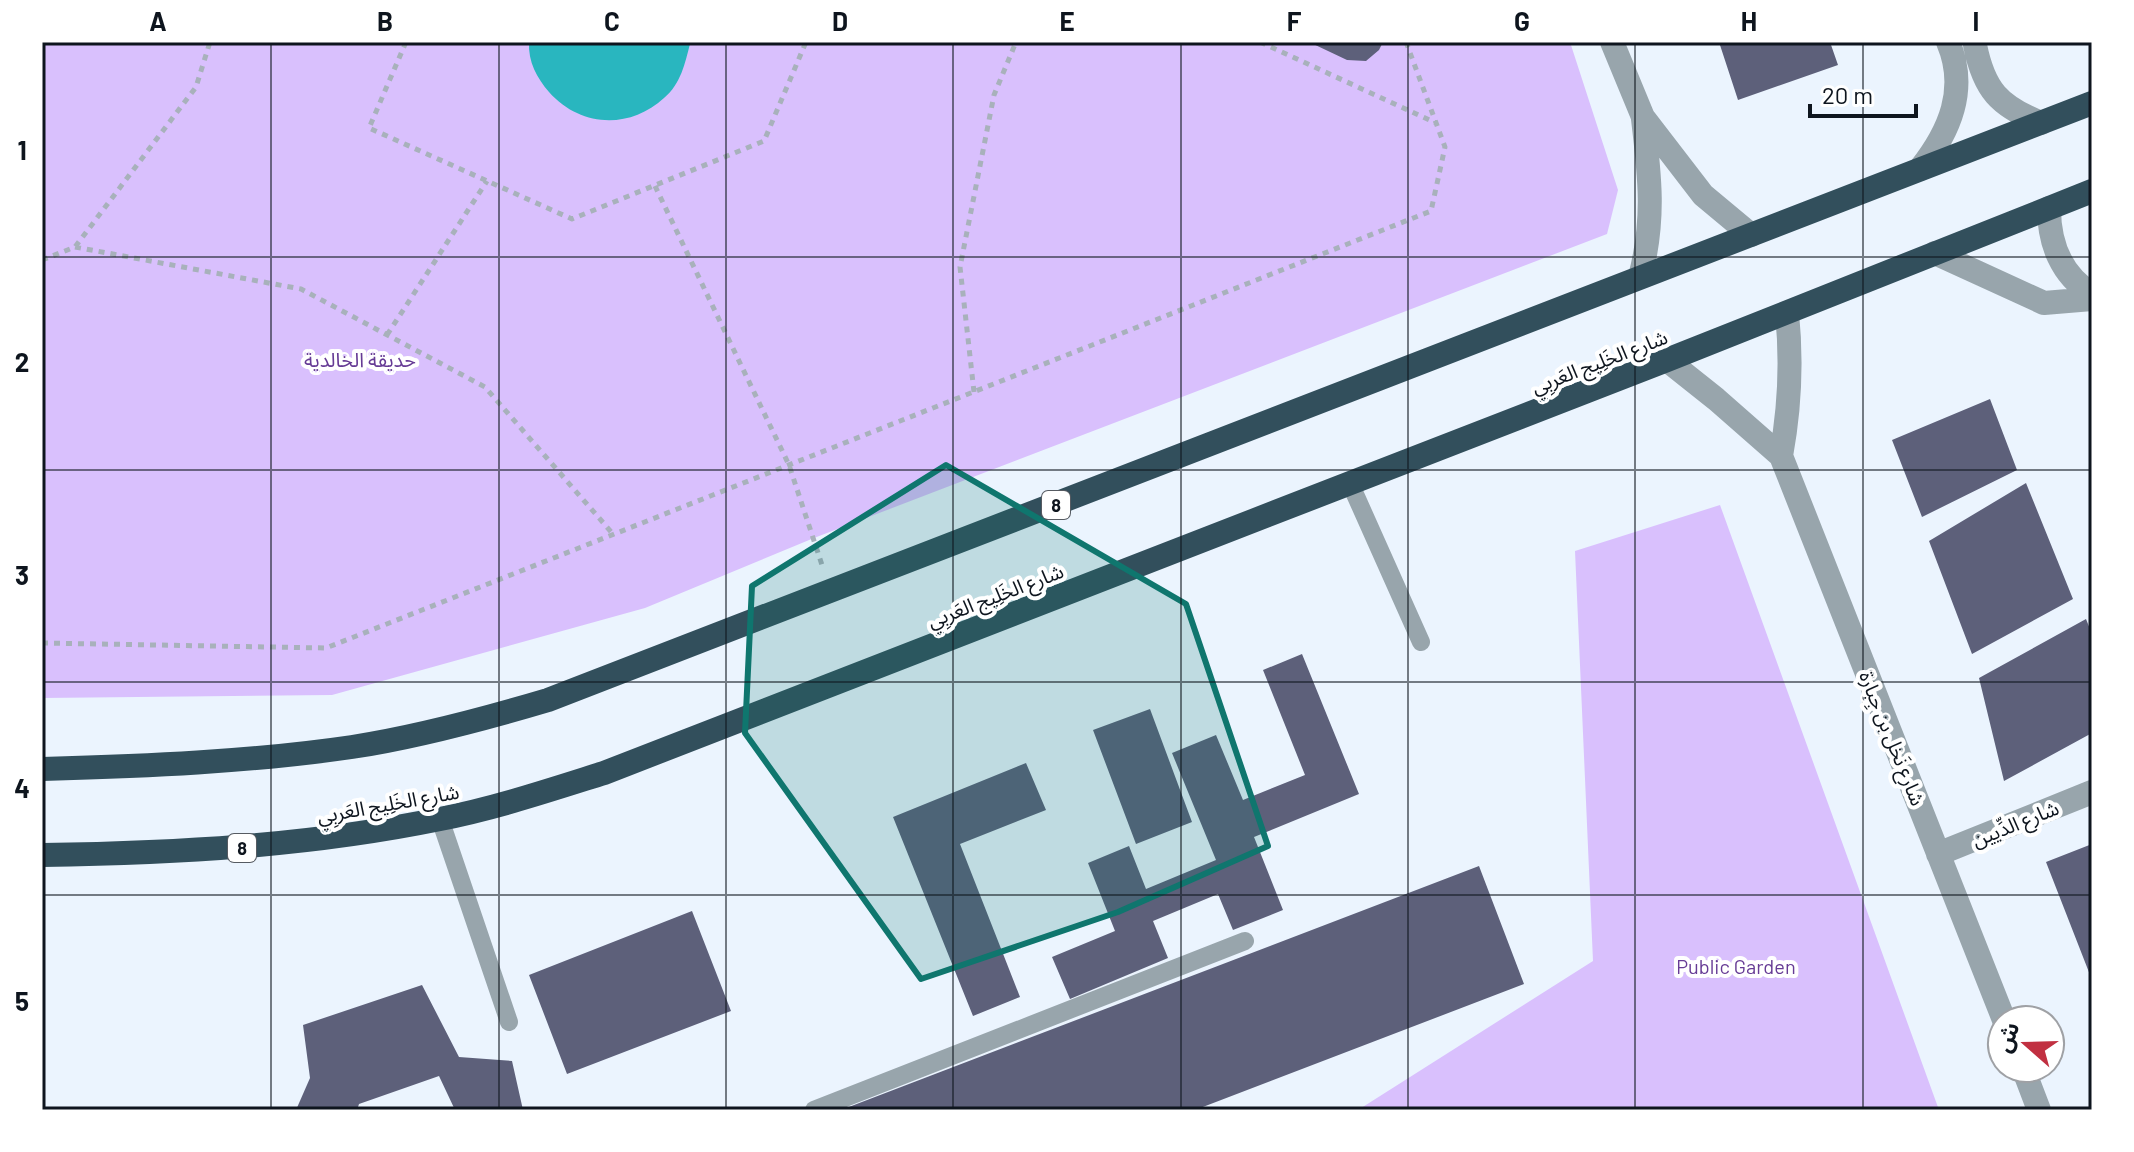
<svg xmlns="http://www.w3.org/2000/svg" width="2134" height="1152" font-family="Barlow,'Noto Sans Arabic',sans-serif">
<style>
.green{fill:#d9c0fd}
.water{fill:#29b6bf}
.building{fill:#5d607a}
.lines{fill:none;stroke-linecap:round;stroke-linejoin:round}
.path{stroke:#a8b1bb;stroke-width:5;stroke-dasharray:6 6;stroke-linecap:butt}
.lane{stroke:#98a5ac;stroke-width:18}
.street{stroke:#98a5ac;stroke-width:24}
.highway{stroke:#324f5c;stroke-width:24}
.marked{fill:#0f766e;fill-opacity:0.2;stroke:#0f766e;stroke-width:6;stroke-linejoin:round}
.grid{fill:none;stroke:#0e151e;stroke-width:2;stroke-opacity:0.55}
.labels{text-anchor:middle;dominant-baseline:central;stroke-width:8;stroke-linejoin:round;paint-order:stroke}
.shield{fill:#fff;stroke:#565b62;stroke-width:2}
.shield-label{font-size:18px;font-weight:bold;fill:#0e151e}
.park-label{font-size:20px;fill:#663b95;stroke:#fff}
.street-label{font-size:20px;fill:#0e151e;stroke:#fff}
.neatline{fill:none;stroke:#0e151e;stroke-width:3}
.grid-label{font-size:26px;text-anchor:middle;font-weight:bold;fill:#0e151e}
</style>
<rect width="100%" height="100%" fill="#ebf4fe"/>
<path class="green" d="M42 42H1570L1618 190 1607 234 814 538 645 608 332 695 42 698Z
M1720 505 1939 1110H1358L1593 961 1575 551Z"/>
<path class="water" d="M529 42H690V44C685 63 681 84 664 98 629 130 580 127 549 92 537 78 528 62 529 42Z"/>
<path class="building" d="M1309 42H1383L1379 50 1366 61 1347 60Z
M1719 42H1830L1838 65 1738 100Z
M1990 399 2017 470 1922 517 1892 440Z
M2026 483 2073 599 1972 654 1929 541Z
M2086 619 2092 634V733L2004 781 1979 678Z
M1302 654 1359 794 1254 837 1283 910 1233 930 1218 894 1153 921 1168 958 1070 999 1052 957 1115 931 1088 863 1129 846 1146 889 1216 860 1172 753 1216 735 1243 800 1305 775 1263 670Z
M1150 709 1192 822 1136 844 1093 730Z
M1026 763 1046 810 960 844 1020 997 973 1016 893 817Z
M2092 844V980L2046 862Z
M1479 866 1524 984 1195 1110H841Z
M692 911 731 1011 567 1074 529 975Z
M422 985 459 1057 512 1061 523 1110H455L439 1076 359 1104 357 1110H296L310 1078 303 1025Z"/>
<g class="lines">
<path class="path" d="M406 42 369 128 572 219 764 141 806 42
M1260 42 1436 123
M655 186 789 465 822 565
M75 247 301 289 485 387 613 534
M42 260 75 247 196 87 210 42
M387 335 487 181
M974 392 960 267 994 95 1016 42
M42 643 326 648 1431 211 1445 147 1406 42"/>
<path class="lane" d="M1350 483 1421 642
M440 819 509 1022
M814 1110 1245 941"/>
<path class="street" d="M1612 42 1643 117 1703 195 1751 235
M1975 45C1984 90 1999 106 2041 123
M1920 169C1950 131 1968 89 1948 42
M2049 208C2049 243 2061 275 2092 294
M1935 253 2044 303 2092 299
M1640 277C1655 220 1650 177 1643 119
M1667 360 1716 399 1781 456 2004 1020
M1781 456C1790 407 1792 362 1787 313
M1938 854 2092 792
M2023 1068 2039 1110"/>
<path class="highway" d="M42 769C146 766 249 762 352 747 418 737 484 719 548 700L2092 103
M42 855C176 853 308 846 440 819 496 808 550 790 604 773L1667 360 2092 191"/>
</g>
<path class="marked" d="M946 465 1186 604 1268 846 1118 912 921 979 745 733 752 586Z"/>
<path class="grid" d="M271 42V1110M499 42V1110M726 42V1110M953 42V1110M1181 42V1110M1408 42V1110M1635 42V1110M1863 42V1110M42 257H2092M42 470H2092M42 682H2092M42 895H2092"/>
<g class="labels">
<g class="shield">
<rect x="1042" y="491" width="28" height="28" rx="6"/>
<rect x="228" y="834" width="28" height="28" rx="6"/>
</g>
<g class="shield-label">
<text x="1056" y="505">8</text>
<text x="242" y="848">8</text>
</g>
<g class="park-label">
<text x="360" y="359">حديقة الخالدية</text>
<text x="1736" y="966">Public Garden</text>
</g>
<g class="street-label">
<text transform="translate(1599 361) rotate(-21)">شارع الخَلِيج العَربِي</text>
<text transform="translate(995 595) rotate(-21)">شارع الخَلِيج العَربِي</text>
<text transform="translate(1893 738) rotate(68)">شارع نَخل بن جِبارة</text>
<text transform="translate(388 803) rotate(-10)">شارع الخَلِيج العَربِي</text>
<text transform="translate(2015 823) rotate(-22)">شارع الدِّيين</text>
</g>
</g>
<rect width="2134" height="1152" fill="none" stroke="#ffffff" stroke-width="88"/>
<g transform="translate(2026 1044) rotate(290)"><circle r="38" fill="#ffffff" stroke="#9fa1a5" stroke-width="2"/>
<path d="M0-6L14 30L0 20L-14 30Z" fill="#c13041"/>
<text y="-12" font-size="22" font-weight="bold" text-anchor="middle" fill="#0e151e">ش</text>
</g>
<path d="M1810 104v12h106v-12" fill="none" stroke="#0e151e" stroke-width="4"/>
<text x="1822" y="104" font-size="24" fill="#0e151e" stroke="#ffffff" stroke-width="6" paint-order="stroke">20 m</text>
<rect x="44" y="44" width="2046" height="1064" class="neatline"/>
<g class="grid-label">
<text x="158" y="31">A</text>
<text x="385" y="31">B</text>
<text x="612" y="31">C</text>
<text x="840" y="31">D</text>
<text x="1067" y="31">E</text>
<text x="1294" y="31">F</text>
<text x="1522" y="31">G</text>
<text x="1749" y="31">H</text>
<text x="1976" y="31">I</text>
<text x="22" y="160">1</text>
<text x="22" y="372">2</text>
<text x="22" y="585">3</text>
<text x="22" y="798">4</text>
<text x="22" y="1011">5</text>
</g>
</svg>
